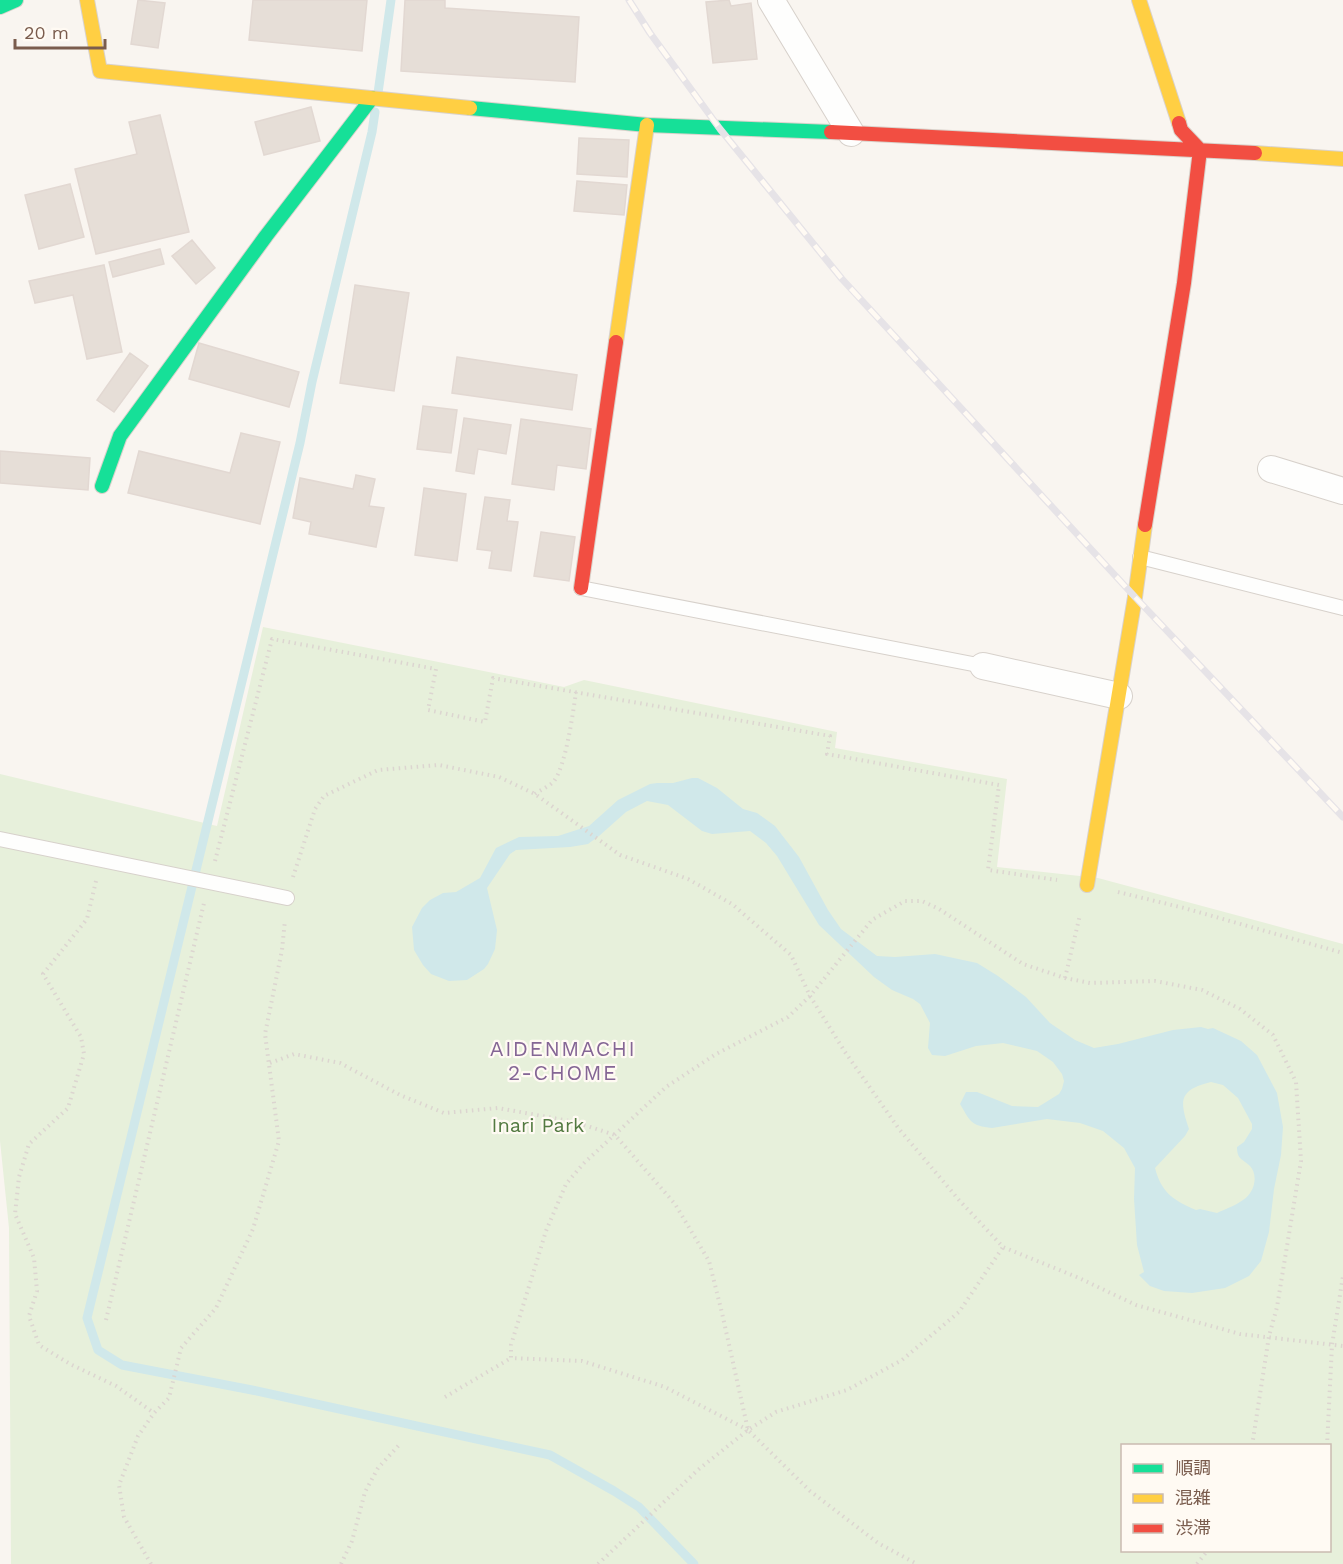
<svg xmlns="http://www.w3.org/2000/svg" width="1343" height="1564" font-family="'Work Sans','Noto Sans JP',sans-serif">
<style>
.green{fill:#e7f0db;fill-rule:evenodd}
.water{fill:#d0e8ea;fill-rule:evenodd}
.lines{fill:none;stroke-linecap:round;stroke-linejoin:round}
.stream{stroke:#d0e8ea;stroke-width:9}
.building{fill:#e6ded7;stroke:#e2d8d2;stroke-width:1.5}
.lane-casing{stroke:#d7d1cb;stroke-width:16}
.street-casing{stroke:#d7d1cb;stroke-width:28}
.fast-casing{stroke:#d9d2cb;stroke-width:16}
.slow-casing{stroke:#d9d2cb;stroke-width:16}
.jam-casing{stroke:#d9d2cb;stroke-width:16}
.path{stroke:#dcd5d0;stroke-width:4;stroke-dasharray:1.5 4.5;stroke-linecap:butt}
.lane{stroke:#fefefd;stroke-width:14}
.street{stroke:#fefefd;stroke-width:26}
.fast{stroke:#16e098;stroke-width:14}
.slow{stroke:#ffcf43;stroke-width:14}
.jam{stroke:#f24e42;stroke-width:14}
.rail-casing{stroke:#e6e3e7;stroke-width:7}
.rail{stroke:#fffaf3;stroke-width:4.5;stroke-dasharray:14;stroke-linecap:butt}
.labels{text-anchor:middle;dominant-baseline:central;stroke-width:4.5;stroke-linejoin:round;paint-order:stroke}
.park-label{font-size:20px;fill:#537a41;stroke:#fffaf3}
.neighbourhood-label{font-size:21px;letter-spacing:1.5px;fill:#846695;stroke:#fffaf3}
</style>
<rect width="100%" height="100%" fill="#f9f5f0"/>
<path class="green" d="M263 627 564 687 584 680 837 732 835 748 1007 779 997 867 1098 878 1343 944V1564H11L9 1228 0 1141V774L217 826ZM1122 1446H1330V1550H1122Z"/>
<path class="water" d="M692 778H698L717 788 743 809 757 813 775 826 799 857 828 910 841 929 877 956 895 957 935 954 977 963 998 976 1026 997 1050 1023 1075 1040 1094 1048 1118 1044 1173 1030 1201 1027 1208 1029 1213 1028 1241 1041 1257 1055 1277 1093 1283 1127 1281 1155 1274 1189 1269 1232 1261 1261 1249 1276 1225 1288 1192 1293 1164 1291 1150 1286 1139 1275 1144 1272 1137 1245 1134 1199 1135 1168 1124 1148 1103 1131 1080 1123 1047 1119 992 1128C971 1126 970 1121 960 1104L966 1092H977L1012 1106 1038 1107 1059 1094 1062 1089 1064 1081 1062 1074 1053 1062 1037 1051 1003 1043 976 1046 945 1056 932 1055 928 1048 930 1023 920 1004 913 999 892 990 874 977 819 925 777 856 766 843 750 831 712 834 702 831 668 805 647 801 626 812 599 836 588 844 570 847 516 850 510 854 487 888 497 930 495 949 488 964 484 969 467 980 449 981 431 974 423 965 414 950 412 927 422 908 430 900 443 893 456 892 480 878 496 848 519 837 558 836 589 826 618 800 650 784 657 783H673ZM1211 1082 1223 1085 1238 1098 1252 1124V1129L1244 1142 1237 1147C1237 1160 1243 1159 1250 1166 1259 1176 1254 1193 1243 1200 1235 1206 1225 1209 1217 1213L1200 1209 1196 1210C1174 1201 1161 1192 1155 1168L1185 1136 1189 1129C1179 1100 1179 1090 1211 1082Z"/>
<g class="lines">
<path class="stream" d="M378 93 391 0
M375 112 372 132 312 382 300 443 87 1318 98 1350 122 1365 252 1390 550 1455 614 1491 639 1507 694 1564"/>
</g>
<path class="building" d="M138 0 165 3 158 48 131 44Z
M253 0H367L362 51 249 40Z
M405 0H445V8L579 17 575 82 401 71Z
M729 0 731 6 751 3 757 59 713 63 706 2Z
M311 107 320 141 264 155 255 122Z
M160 115 189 232 96 254 75 169 137 154 129 122Z
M579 138 629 140 627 177 577 174Z
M577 181 627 185 624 215 574 211Z
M70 184 84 237 39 249 25 195Z
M192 240 215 268 196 284 172 256Z
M160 249 164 264 113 277 109 262Z
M104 265 122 352 87 359 73 295 35 303 29 281Z
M355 285 409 293 394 391 340 383Z
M199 343 299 372 289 407 189 379Z
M130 353 148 366 114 412 97 400Z
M457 357 577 375 572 410 452 393Z
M423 406 457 410 451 453 417 449Z
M464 418 511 425 506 454 478 449 474 474 456 471Z
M521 419 591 429 586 469 557 465 554 490 512 484Z
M241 433 280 442 260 524 128 493 139 451 230 473Z
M0 451 90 458 88 490 0 483Z
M356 475 375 479 369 506 384 508 376 547 309 534 311 522 293 518 300 478 353 489Z
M424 488 466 494 457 561 415 555Z
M485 497 510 500 507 521 518 522 511 571 489 568 492 551 477 549Z
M541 532 575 537 569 581 534 576Z"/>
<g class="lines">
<g class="lane-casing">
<path id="lane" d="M1140 557 1343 608
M581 588 983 666
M0 839 287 898"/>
</g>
<g class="street-casing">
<path id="street" d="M771 0 851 133
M1271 469 1343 491
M983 666 1119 696"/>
</g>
<g class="fast-casing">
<path id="fast" d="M0 7 16 0
M470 108 647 125 831 132
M102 486 120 436 266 236 372 98"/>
</g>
<g class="slow-casing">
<path id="slow" d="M87 0 100 71 470 108
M1139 0 1179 123
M1255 153 1343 159
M616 342 647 125
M1087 885 1135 597 1145 525"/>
</g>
<g class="jam-casing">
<path id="jam" d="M831 132 1255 153
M1145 525 1184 283 1200 150 1181 130 1179 123
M581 588 616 342"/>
</g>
<path class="path" d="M535 794C540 790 550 786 554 781 566 765 573 713 576 692
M215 861 272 639 436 669 428 710 485 722 493 678 830 736 827 754 999 785 988 870 1057 880
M293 877 315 809 324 796 378 770 439 765 499 777 535 794 620 855 688 879 732 904 791 955 810 996 845 1052 899 1129 959 1200 1003 1247 1079 1278 1136 1305 1240 1334 1343 1346
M96 881 87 919 43 974 81 1037 84 1054 68 1108 29 1144 19 1177 15 1214 34 1258 37 1291 29 1316 39 1345 70 1364 116 1386 154 1413
M1118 892 1184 908 1343 953
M1065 978 1080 915
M270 1063 294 1054 340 1063 400 1095 444 1113 498 1108 575 1122 615 1135 675 1204 709 1261 722 1313 748 1430 810 1491 878 1543 917 1564
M106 1320 204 903
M445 1397 511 1358
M748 1430 665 1387 582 1361 511 1358V1345L546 1231 566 1184 583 1164 666 1087 716 1054 788 1017 810 996 872 920 905 901H922L939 909 1023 964 1065 978 1090 983 1155 981 1202 990 1240 1009 1273 1035 1296 1082 1301 1161 1277 1307 1269 1336 1252 1446
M1327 1446 1332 1345 1343 1276
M151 1564 124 1517 119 1485 138 1436 154 1413 169 1398 181 1348 216 1308 253 1229 279 1141 265 1034 282 950 285 920
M341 1564 352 1541 365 1492 378 1468 400 1444
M598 1564 699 1469 748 1430 776 1412 847 1390 902 1360 959 1312 1003 1247
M1197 1564 1208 1550"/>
<use href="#lane" class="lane"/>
<use href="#street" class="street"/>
<use href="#fast" class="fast"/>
<use href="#slow" class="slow"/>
<use href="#jam" class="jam"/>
<g class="rail-casing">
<path id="rail" d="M629 0 650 33 720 129 842 279 1135 597 1343 817"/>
</g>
<use href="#rail" class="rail"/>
</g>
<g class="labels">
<g class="park-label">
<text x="538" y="1125">Inari Park</text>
</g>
<g class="neighbourhood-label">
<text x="563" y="1048">AIDENMACHI<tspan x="563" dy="24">2-CHOME</tspan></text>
</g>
</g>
<rect x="1121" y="1444" width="210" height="108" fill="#fffaf3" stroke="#cabbb1" stroke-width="1.5"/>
<rect x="1133" y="1464" width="30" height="9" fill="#16e098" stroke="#cabbb1" stroke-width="1.5"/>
<text x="1175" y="1474" font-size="18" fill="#7a5c4d">順調</text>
<rect x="1133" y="1494" width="30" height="9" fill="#ffcf43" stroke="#cabbb1" stroke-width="1.5"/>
<text x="1175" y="1504" font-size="18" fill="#7a5c4d">混雑</text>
<rect x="1133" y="1524" width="30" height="9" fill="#f24e42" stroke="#cabbb1" stroke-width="1.5"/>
<text x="1175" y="1534" font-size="18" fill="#7a5c4d">渋滞</text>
<path d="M15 39v9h90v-9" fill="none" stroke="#7a5c4d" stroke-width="3"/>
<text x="24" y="39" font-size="18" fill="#7a5c4d" stroke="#fffaf3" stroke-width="4.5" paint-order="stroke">20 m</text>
</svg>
